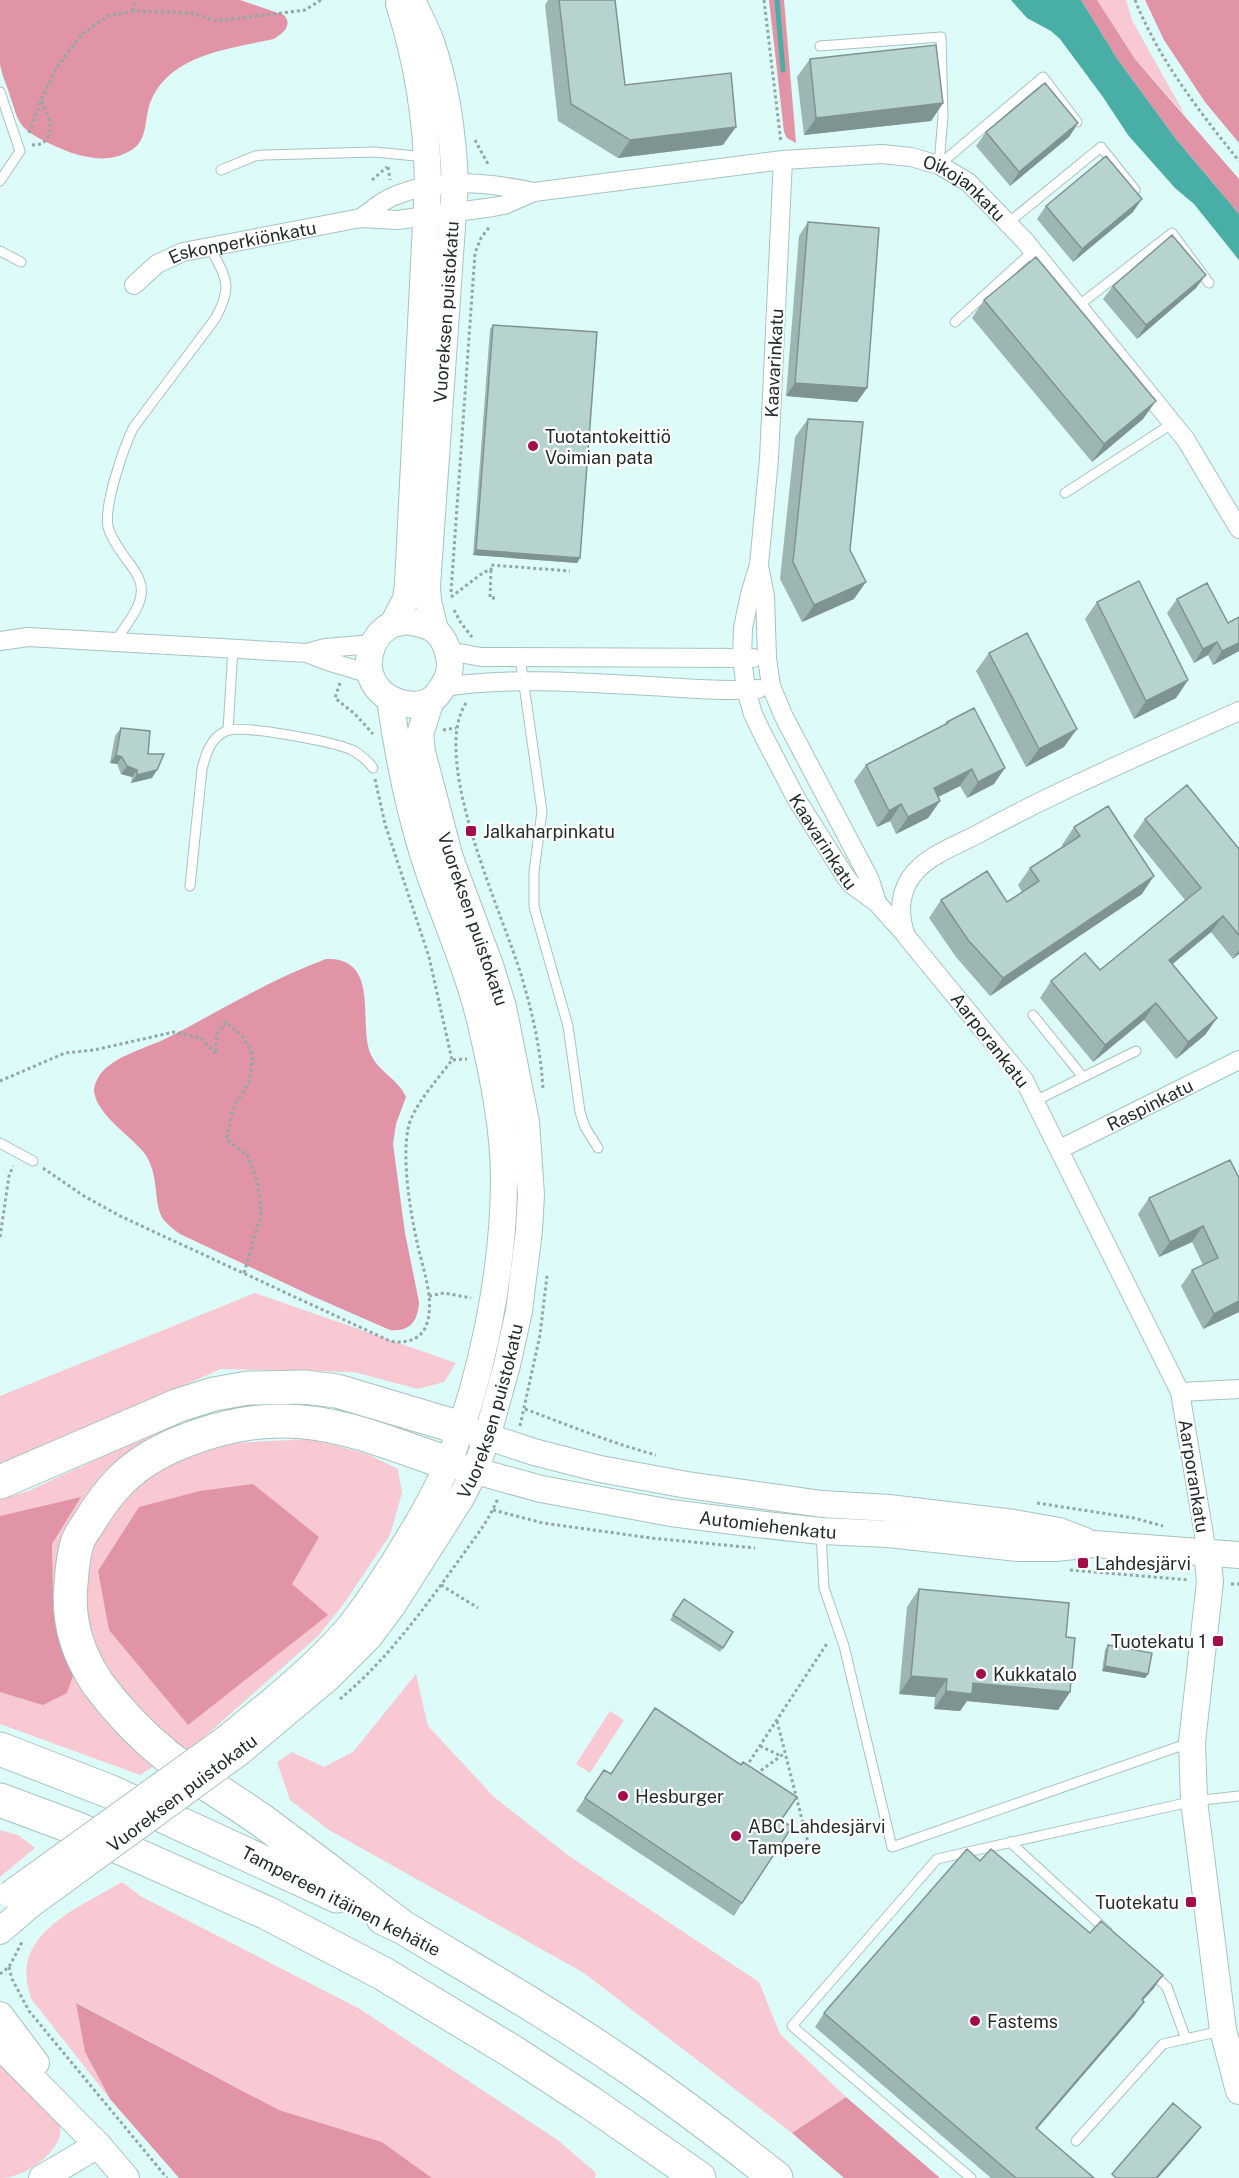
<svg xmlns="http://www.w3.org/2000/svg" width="1239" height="2178" font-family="'Public Sans',sans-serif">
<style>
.green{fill:#f8c9d2}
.forest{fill:#e194a6}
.water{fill:#49aea6}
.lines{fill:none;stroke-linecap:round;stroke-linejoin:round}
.stream{stroke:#49aea6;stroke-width:5}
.lane-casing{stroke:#a7c3c0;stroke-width:11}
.street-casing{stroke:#a7c3c0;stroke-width:20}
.secondary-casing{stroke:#a7c3c0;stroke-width:28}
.highway-casing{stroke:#a7c3c0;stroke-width:35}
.path{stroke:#91a8a6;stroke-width:3;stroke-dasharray:3 3;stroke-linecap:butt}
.lane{stroke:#fff;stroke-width:9}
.street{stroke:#fff;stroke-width:18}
.secondary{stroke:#fff;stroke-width:26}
.highway{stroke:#fff;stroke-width:33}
.secondary-bridge-casing{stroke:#a7c3c0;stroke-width:28;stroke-linecap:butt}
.secondary-bridge{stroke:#fff;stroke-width:26}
.wall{fill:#9db5b3}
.shaded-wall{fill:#7f9492}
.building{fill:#b6d3d0;stroke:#7f9492;stroke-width:1.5}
.poi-dot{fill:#a30d4c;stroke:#fff;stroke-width:2}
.labels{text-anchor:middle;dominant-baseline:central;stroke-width:4.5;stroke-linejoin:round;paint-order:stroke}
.street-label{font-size:18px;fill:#222d2c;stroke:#fff}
.poi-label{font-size:18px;fill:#222d2c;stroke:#fff;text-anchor:start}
</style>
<rect width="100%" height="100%" fill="#ddfbf8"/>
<path class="green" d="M1097 0H1126L1132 20 1185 115 1135 59Z
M255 1293 456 1363 444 1382 418 1389 354 1372 221 1369 0 1467V1396Z
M165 1428 168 1436 123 1463 58 1603 157 1764 140 1775 0 1724V1499L28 1491Z
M312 1439 367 1454 398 1469 402 1493 390 1535 345 1602 319 1635 183 1756 122 1699 89 1646 81 1609 86 1557 101 1524 132 1486 168 1462 231 1443Z
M416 1674 428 1726 494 1797 569 1856 759 1982 780 2034 846 2097 792 2133 584 1973 329 1830 290 1800 277 1762 292 1752 324 1767 353 1752Z
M610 1711 624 1720 590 1773 576 1764Z
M0 1830 18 1835 35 1848 0 1877Z
M122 1882 142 1897 360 2009 559 2141 596 2173 595 2178H432L382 2142 279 2110 77 2003 85 2052 110 2099 32 2000C6 1935 77 1909 122 1882Z
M0 2055 57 2115C59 2123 62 2131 59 2139 50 2159 22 2178 0 2178Z"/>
<path class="forest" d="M0 0H240L284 15C293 26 283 33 274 39 229 49 169 54 150 103 144 121 148 141 130 151 110 162 92 159 72 153 59 148 29 136 21 124 16 117 14 107 11 99 8 88 2 76 0 64 0 44 0 20 0 0Z
M769 0H784L796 143 787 138 784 132Z
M1081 0H1097L1135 59 1239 179V214L1176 139 1118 60Z
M1145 0H1239V143L1205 102 1164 40Z
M326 959C382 957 357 1025 371 1055 379 1072 399 1080 406 1097L396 1124 393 1144 405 1233 419 1302C418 1321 410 1332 390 1330L310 1295 180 1234C174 1230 168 1225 163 1219 153 1204 160 1176 145 1154 132 1136 97 1116 94 1091 94 1085 98 1076 103 1071 116 1056 149 1047 167 1038 220 1011 271 979 326 959Z
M253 1484 319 1537 292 1584 328 1615 188 1725 109 1630 98 1571 139 1507 200 1491Z
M81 1497 52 1544 53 1600 73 1676 67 1693 43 1705 0 1692V1516Z
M76 2003 279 2110 382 2142 432 2178H179L110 2099 85 2052Z
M846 2097 940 2178H844L792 2133Z"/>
<path class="water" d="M1011 0H1081L1118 60 1176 139 1239 214V260L1194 204 1175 188 1128 135 1103 97 1060 39 1051 31 1027 18Z"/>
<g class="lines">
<path class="stream" d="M777 0 783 70"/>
<g class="lane-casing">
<path id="lane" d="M820 46 941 37 943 116 939 165
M0 92 20 151 0 181
M939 165 1043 77 1077 122
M221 170 255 156 264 155 375 152 426 157
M1008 223 1101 147 1135 190
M0 251 21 262
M1078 306 1172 233 1209 283
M955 322 1033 251
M1065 493 1173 423
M115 642C126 624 149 601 139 579 136 571 129 563 124 556 118 547 111 538 108 527 104 504 123 450 133 428L215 319C234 285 226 278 209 246
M520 657 542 811 534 872V907L568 1026 580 1112 585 1127 598 1148
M228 730 233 648
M190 886 202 769C206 754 210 738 226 731 242 724 334 742 352 750 361 755 368 761 373 768
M1033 1015 1083 1077
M1035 1101 1136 1051
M0 1143 33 1161
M821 1533 824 1588 844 1646 892 1847 1189 1743
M1010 1842 1107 1931
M1152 1973 1167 1987 1186 2039
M1076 2141 1163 2044 1221 2031
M971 2178 792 2026 937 1859 1194 1801 1239 1796"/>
</g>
<g class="street-casing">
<g id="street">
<path id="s1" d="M783 160 769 459 759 565 750 594 743 628 742 658 746 690 753 714 763 735 797 800 845 876 851 884 877 903 903 932"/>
<path d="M361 218C371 211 380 202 392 197 438 177 486 182 534 192"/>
<path id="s2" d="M134 285 157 264 183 252 361 218 397 220 493 207 504 205 534 192 783 160 882 154 911 157 939 165 968 182 1025 241 1186 440 1239 529"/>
<path d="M759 566 765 596 767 658 771 686 784 717 870 880 877 903"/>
<path d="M0 641 28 637 307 653 325 648 373 644"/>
<path d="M448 651 481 657 753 658"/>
<path d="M307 653 327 661 370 674"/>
<path d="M443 687C510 677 580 682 649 686 685 688 722 692 758 689"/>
<path id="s3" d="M1060 1149 1239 1060"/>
<path d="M1180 1392 1239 1389"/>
<path d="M1207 1553 1180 1392 1024 1080 906 936C898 914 899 890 915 872 931 854 957 845 978 834 1062 788 1151 751 1239 711"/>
</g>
</g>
<g class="secondary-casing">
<g id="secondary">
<path d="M412 0C418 14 426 28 431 42 447 87 453 135 455 183L427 586 428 601 435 630"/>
<path d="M407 621C416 623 425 624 433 629 447 638 454 664 447 679 443 686 438 697 430 701 414 709 391 703 379 690 361 670 368 636 393 624 397 623 403 622 407 621Z"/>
<path d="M393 624 406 599 408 584 428 184C427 123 418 63 399 4"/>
<path d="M470 1431 534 1452 600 1469 687 1485 822 1504 889 1508 1014 1523 1059 1531 1085 1541"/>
<path id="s4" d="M458 1466 541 1489 671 1513 757 1524 821 1531 888 1534 1018 1548H1055L1094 1544 1239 1555"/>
<path d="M1207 1553 1210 1582 1192 1742 1194 1801 1223 2030 1239 2091"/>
<path d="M224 1740C267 1705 312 1670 348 1628 364 1609 377 1588 391 1567 412 1533 434 1498 449 1461 482 1377 504 1270 504 1179 504 1127 492 1071 480 1020 468 971 448 926 431 878 412 824 398 756 390 699"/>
<path id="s5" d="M240 1752 328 1678 369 1637 393 1605 461 1498 475 1471 487 1437 507 1365 519 1311 529 1230 531 1195 526 1122 503 1007 490 965 450 858 422 752 420 734 431 700"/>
<path d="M0 1931 30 1905"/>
<path d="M0 2015 36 2063"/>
<path d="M0 2046 98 2145 126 2178"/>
<path d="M42 2178 98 2145"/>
</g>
</g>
<g class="highway-casing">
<path id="highway" d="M0 1482 179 1405 214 1394 248 1388 304 1387 337 1391 461 1428
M0 1749 111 1792 337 1896
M0 1800 78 1829 267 1913 382 1973 513 2052 591 2103 699 2178
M383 1918 404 1928C477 1972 552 2015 622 2063 675 2099 726 2138 776 2178
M404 1928C356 1892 309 1855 261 1820 230 1798 198 1780 168 1757 142 1736 118 1711 98 1684 77 1653 67 1621 71 1584 72 1570 73 1554 78 1541 80 1535 85 1529 88 1524 97 1509 107 1494 120 1481 157 1443 232 1420 285 1421 340 1421 396 1446 448 1463"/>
</g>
<path class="path" d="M764 0 781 143
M1135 0C1159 60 1199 111 1239 161
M133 11 135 0
M29 133 41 100 57 67 82 34 108 16 133 11 191 13 217 21 305 10 321 0
M475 140 489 166
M32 145 42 144C57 131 48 115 41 100
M388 167 390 180
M372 180 387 167
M491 570 490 598H497
M451 592 475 253 481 238 490 226
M451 597 484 572 491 570V565L570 571
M454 610 461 623 472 637
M340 683 335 698 355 714 373 734
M466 703C429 760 504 916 522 978 533 1015 541 1051 543 1090
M443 730 456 728
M375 779 385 824 429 957 452 1060
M0 1081 65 1053 94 1050 174 1032 201 1038 216 1054V1035L226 1022 243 1037 253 1055 249 1083 234 1106 226 1139 248 1156 258 1185 261 1214 244 1273
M43 1168 84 1196 120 1216 390 1341C406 1344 422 1340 427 1323 435 1298 422 1267 417 1242 410 1211 402 1160 408 1129 412 1107 438 1079 452 1060L467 1059
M0 1237 9 1176 13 1166
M429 1296 444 1293 471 1298
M525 1409C568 1425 611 1443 656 1455
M520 1426 540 1335 547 1276
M1037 1503 1134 1518 1163 1526
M493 1510 543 1523 651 1538 755 1548
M1070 1570 1189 1580
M1231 1584H1239
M441 1585 478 1608
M340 1699C387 1660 423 1610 459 1560 473 1540 489 1521 498 1498
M777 1721 809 1847
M760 1746 781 1756
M746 1767 828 1642
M756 1774 785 1753
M9 1967 12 1979 29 2011 167 2178
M0 1974 9 1967 22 1942"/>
<use href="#lane" class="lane"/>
<use href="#street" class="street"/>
<use href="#secondary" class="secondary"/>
<use href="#highway" class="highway"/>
<g class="secondary-bridge-casing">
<path id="secondary-bridge" d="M10 1894 224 1740
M30 1905 240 1752"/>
</g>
<use href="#secondary-bridge" class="secondary-bridge"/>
</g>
<path class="wall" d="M548 0H615L625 85 723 145 618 158 558 121 545 5Z
M810 59 943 103 931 121 804 135 797 77Z
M1078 123 1069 137 1010 186 976 146 986 132Z
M1046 206 1133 212 1073 262 1037 219Z
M808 222 867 388 857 402 786 396 799 236Z
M1113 286 1196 288 1137 339 1103 299Z
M984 300 1143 419 1092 462 972 318Z
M493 325 580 558 577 563 473 555 490 329Z
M808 419 850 550 854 599 802 622 780 579 795 437Z
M1177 599 1228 623 1239 651 1213 665 1208 655 1194 663 1167 613Z
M1097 602 1188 680 1176 698 1134 719 1085 619Z
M989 653 1064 747 1026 767 976 671Z
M947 722 994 784 967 798 960 786 938 797 940 801 928 818 896 834 890 821 877 827 854 781 866 765 945 725Z
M121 728 148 754 152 778 131 783 132 777 121 774 117 764 110 763 115 736Z
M1145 819 1239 849V954L1233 959 1211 932 1172 964 1217 1018 1205 1035 1176 1059 1144 1020 1093 1062 1040 998 1051 981 1100 970 1185 900 1133 836Z
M1074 827 1142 894 990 996 956 957 929 918 941 900 1007 902 1022 892 1018 885 1030 868 1063 847 1062 845Z
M1230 1160 1239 1312 1203 1329 1181 1286 1192 1270 1203 1265 1192 1242 1159 1257 1138 1214 1149 1198Z
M919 1589 1066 1637 1070 1692 1058 1710 967 1701 960 1711 934 1709 935 1697 899 1694 907 1607Z
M684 1599 733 1632 720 1652 670 1620Z
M1108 1645 1148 1674 1145 1678 1102 1671 1105 1650Z
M604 1770 611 1774 781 1820 742 1903 734 1916 576 1811Z
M980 1861 1154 1988 1143 2000 1135 2015 1037 2129 1094 2178H991L815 2027 824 2013Z"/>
<path class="shaded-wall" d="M943 103 931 121 804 135 816 118Z
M1078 123 1069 137 1010 186 1019 172Z
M736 127 723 145 618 158 630 140Z
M1142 199 1133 212 1073 262 1082 249Z
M1206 275 1196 288 1137 339 1146 325Z
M795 383 867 388 857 402 786 396Z
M1156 401 1143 419 1092 462 1104 444Z
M476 550 580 558 577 563 473 555Z
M866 582 854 599 802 622 814 605Z
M1217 642 1208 655 1194 663 1203 649Z
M1239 643V651L1213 665 1222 651Z
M1188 680 1176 698 1134 719 1146 701Z
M1077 729 1064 747 1026 767 1039 749Z
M116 755 122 757 117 764 110 763Z
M127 766 137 770 132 777 121 774Z
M1005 768 994 784 967 798 978 782Z
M972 769 960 786 922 805 934 788Z
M157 770 152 778 131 783 137 775Z
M940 801 928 818 896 834 908 817Z
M901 804 890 821 877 827 889 811Z
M1154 876 1142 894 990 996 1003 978Z
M1223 916 1211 932 1157 977 1169 960Z
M1239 950V954L1233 959Z
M1156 1003 1144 1020 1093 1062 1105 1045Z
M1217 1018 1205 1035 1176 1059 1188 1042Z
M1203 1226 1192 1242 1159 1257 1170 1242Z
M1239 1301V1312L1203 1329 1214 1314Z
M1105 1666 1148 1674 1145 1678 1102 1671Z
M911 1676 947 1679 935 1697 899 1694Z
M973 1683 1070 1692 1058 1710 967 1701 960 1711 934 1709 946 1691Z
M1163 1975 1154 1988 1132 2012 1142 1999Z
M1144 2002 1135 2015 1026 2141 1036 2128Z
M1201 2127 1191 2140 1158 2178H1156Z"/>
<path class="building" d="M559 0H615L625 85 731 73 736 127 630 140 571 104Z
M936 45 943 103 816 118 810 59Z
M1045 83 1078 123 1019 172 986 132Z
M1106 156 1142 199 1082 249 1046 206Z
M808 222 879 228 867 388 795 383Z
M1172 235 1206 275 1146 325 1113 286Z
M1036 257 1156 401 1104 444 984 300Z
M493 325 597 332 580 558 476 550Z
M808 419 863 422 850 550 866 582 814 605 793 562Z
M1139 581 1188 680 1146 701 1097 602Z
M1207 583 1228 623 1239 617V643L1222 651 1217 642 1203 649 1177 599Z
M1027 633 1077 729 1039 749 989 653Z
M974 708 1005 768 978 782 972 769 934 788 940 801 908 817 901 804 889 811 866 765 948 723 947 722Z
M121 728 150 731 148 754H164L157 770 137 775V770L127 766 122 757 116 755Z
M1187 785 1239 849V935L1223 916 1169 960 1217 1018 1188 1042 1156 1003 1105 1045 1051 981 1085 953 1100 970 1201 888 1145 819Z
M1108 806 1154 876 1003 978 968 940 941 900 987 871 1007 902 1039 881 1030 868 1080 836 1074 827Z
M1230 1160 1239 1178V1301L1214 1314 1192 1270 1218 1258 1203 1226 1170 1242 1149 1198Z
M919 1589 1069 1603 1066 1637 1075 1638 1070 1692 973 1683 972 1694 946 1691 947 1679 911 1676Z
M684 1599 733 1632 723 1648 673 1615Z
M1108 1645 1152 1653 1148 1674 1105 1666Z
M655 1708 741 1765 743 1762 797 1797 781 1820 792 1827 742 1903 585 1798 604 1770 611 1774Z
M967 1849 980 1861 991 1849 1090 1933 1101 1921 1163 1975 1142 1999 1144 2002 1036 2128 1094 2178H1016L824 2013Z
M1173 2103 1201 2127 1156 2178H1116L1112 2174Z"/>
<g class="poi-dot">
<circle cx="533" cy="446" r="6"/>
<rect x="465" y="825" width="12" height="12" rx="3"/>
<rect x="1077" y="1557" width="12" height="12" rx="3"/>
<rect x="1212" y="1635" width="12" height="12" rx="3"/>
<circle cx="981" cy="1674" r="6"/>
<circle cx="623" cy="1796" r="6"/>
<circle cx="736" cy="1836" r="6"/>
<rect x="1185" y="1896" width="12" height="12" rx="3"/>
<circle cx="975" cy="2021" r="6"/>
</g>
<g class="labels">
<g class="street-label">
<text stroke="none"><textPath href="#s2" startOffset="860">Oikojankatu</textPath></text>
<text stroke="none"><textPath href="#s2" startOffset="120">Eskonperkiönkatu</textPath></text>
<text transform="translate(446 312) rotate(-86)">Vuoreksen puistokatu</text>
<text transform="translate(774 363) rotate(-87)">Kaavarinkatu</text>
<text stroke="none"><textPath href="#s1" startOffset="704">Kaavarinkatu</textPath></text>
<text transform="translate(473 919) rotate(71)">Vuoreksen puistokatu</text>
<text transform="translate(990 1040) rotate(52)">Aarporankatu</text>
<text stroke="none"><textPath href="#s3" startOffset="100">Raspinkatu</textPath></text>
<text stroke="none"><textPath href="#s5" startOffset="432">Vuoreksen puistokatu</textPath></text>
<text transform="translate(1194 1476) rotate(81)">Aarporankatu</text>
<text stroke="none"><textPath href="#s4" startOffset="316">Automiehenkatu</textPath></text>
<text transform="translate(182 1793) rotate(-37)">Vuoreksen puistokatu</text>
<text transform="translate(341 1901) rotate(27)">Tampereen itäinen kehätie</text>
</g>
<g class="poi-label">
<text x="545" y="436">Tuotantokeittiö<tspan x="545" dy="21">Voimian pata</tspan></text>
<text x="483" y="831">Jalkaharpinkatu</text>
<text x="1095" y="1563">Lahdesjärvi</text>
<text x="1206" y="1641" text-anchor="end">Tuotekatu 1</text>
<text x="993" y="1674">Kukkatalo</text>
<text x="635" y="1796">Hesburger</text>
<text x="748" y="1826">ABC Lahdesjärvi<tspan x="748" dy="21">Tampere</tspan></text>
<text x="1179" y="1902" text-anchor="end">Tuotekatu</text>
<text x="987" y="2021">Fastems</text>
</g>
</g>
</svg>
